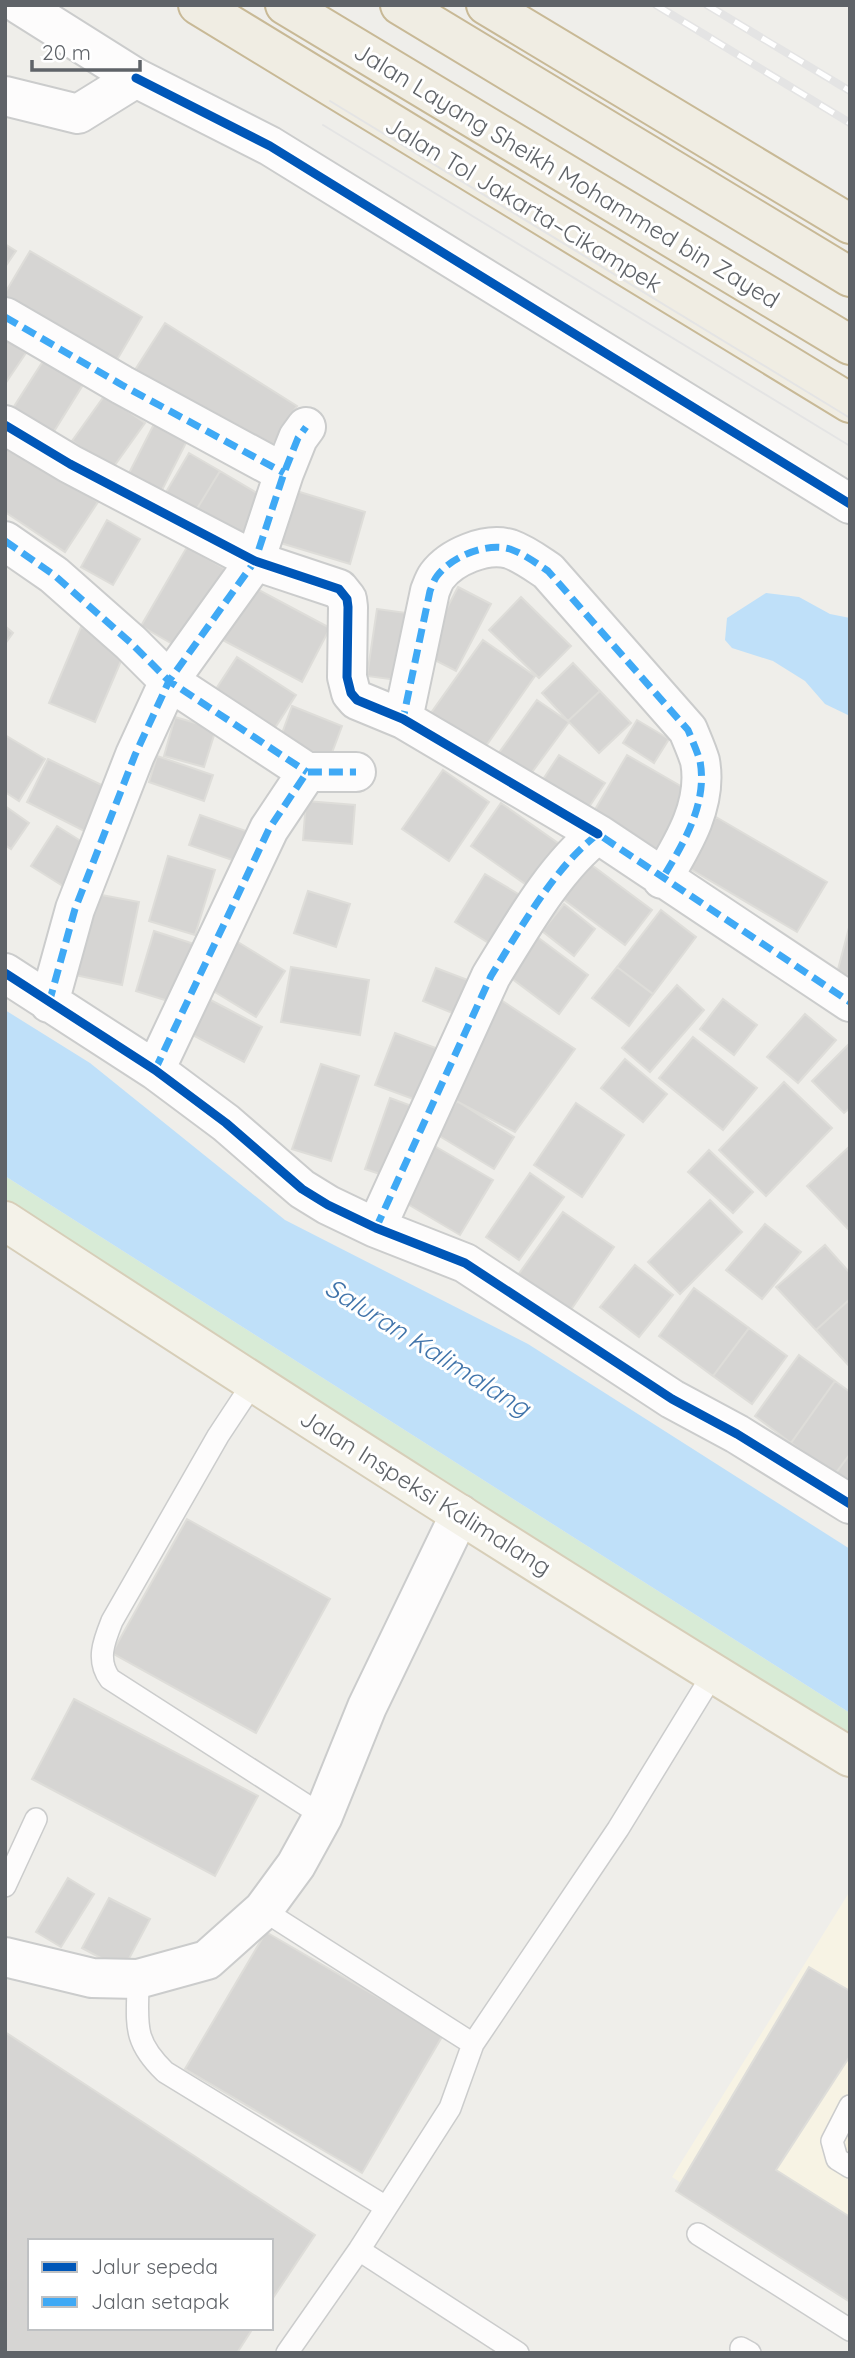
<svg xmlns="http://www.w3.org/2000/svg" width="855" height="2358" font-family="Quicksand,sans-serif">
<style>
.commercial{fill:#f7f3e4}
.green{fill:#d8ebd6}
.water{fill:#bfe0f9}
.building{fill:#d6d5d3;stroke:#deddd9;stroke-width:2}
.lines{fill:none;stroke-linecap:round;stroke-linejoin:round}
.lane-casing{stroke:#cbcccc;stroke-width:24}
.street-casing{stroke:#cbcccc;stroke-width:42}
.primary-casing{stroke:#d7ceb8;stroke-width:42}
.highway-casing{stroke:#c8b996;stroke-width:42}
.lane{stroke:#fdfcfc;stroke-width:21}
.street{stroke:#fdfcfc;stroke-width:38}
.primary{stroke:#f4f2e9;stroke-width:38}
.highway{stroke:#f0ede3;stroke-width:38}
.tram{stroke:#e4e4e4;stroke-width:2}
.rail-casing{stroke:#e4e4e4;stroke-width:8}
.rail{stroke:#fff;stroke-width:5;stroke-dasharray:16;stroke-linecap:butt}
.quiet{stroke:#3fa9f5;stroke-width:7;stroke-dasharray:14 7;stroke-linecap:butt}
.cycleway-casing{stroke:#fff;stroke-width:13}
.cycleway{stroke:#0057b8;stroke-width:9}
.labels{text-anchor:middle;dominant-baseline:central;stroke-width:6;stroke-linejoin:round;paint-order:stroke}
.street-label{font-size:24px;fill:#5f6368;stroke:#fff}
.water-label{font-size:26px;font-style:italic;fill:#4174aa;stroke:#fff}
</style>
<rect width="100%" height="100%" fill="#efeeea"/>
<path class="commercial" d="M850 1891V2291L672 2177Z"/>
<path class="green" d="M5 1176 850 1713V1757L5 1220Z"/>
<path class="water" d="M766 593 799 597 830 614 850 618V716L825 704 805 681 773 661 732 648 725 640 727 618Z
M5 1010 90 1063 285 1220 528 1344 850 1549V1713L5 1176Z"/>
<path class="building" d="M5 244 16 251 5 267Z
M30 251 142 317 114 365 5 301V293Z
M165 323 297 406 266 456 133 373Z
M5 338 26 353 5 384Z
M47 355 86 380 53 433 13 408Z
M105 395 145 423 112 469 72 441Z
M156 420 189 437 159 496 126 479Z
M5 442 98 502 65 552 5 512Z
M189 453 220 471 192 517 162 499Z
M220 471 272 502 245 548 192 517Z
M290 489 365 512 350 564 274 541Z
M107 520 140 539 113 585 81 567Z
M187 547 234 574 188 653 141 626Z
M244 582 330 628 302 682 215 636Z
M458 587 491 604 456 671 423 654Z
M521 597 571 646 539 678 489 630Z
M377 609 414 614 404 681 367 676Z
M5 626 13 633 5 644Z
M81 627 127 647 95 722 49 703Z
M483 640 535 676 481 753 428 717Z
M237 657 296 695 271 734 212 695Z
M573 663 600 691 568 721 542 693Z
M600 691 631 723 599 753 568 721Z
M537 700 569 722 524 783 493 761Z
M292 706 342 726 330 758 280 739Z
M175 717 216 729 204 767 164 756Z
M637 720 669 739 654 763 623 743Z
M5 735 45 759 19 801 5 792Z
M559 755 605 783 585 813 540 784Z
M627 755 698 796 664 854 593 813Z
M157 756 213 775 204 801 149 782Z
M48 759 114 791 92 835 27 802Z
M443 770 489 802 449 861 402 829Z
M306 801 355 805 352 844 303 840Z
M501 803 568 850 538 893 471 846Z
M5 806 29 823 11 849 5 845Z
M200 815 246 831 235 861 189 845Z
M716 817 827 882 797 932 687 867Z
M57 826 95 850 69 890 31 866Z
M168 856 215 870 195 935 149 921Z
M589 863 652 910 625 945 563 899Z
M485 874 530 901 500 950 455 922Z
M308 891 350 904 336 947 294 933Z
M91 893 139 902 122 985 75 975Z
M564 904 595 929 574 956 542 931Z
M661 910 696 937 653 994 617 967Z
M850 924V976L837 973Z
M154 931 200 946 181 1005 136 991Z
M532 933 588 975 559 1014 503 972Z
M233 939 285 971 256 1017 205 986Z
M291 967 369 980 360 1035 281 1022Z
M617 967 653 994 629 1026 592 998Z
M436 968 481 985 467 1019 423 1001Z
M677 985 704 1010 650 1072 622 1048Z
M489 992 575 1049 515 1132 441 1093Z
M203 996 262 1027 244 1062 185 1031Z
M723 999 757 1025 734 1055 700 1029Z
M805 1014 836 1040 798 1083 767 1057Z
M395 1033 444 1051 424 1103 375 1085Z
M693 1037 757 1088 723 1130 659 1078Z
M850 1043V1108L844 1113 812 1081Z
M625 1059 667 1094 643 1122 601 1088Z
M321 1064 359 1076 331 1161 292 1149Z
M784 1082 832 1128 766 1196 719 1150Z
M390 1098 420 1109 395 1179 365 1169Z
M457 1101 514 1137 494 1169 436 1134Z
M576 1103 624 1135 582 1197 534 1165Z
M426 1141 493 1180 460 1235 394 1196Z
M850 1146V1231L807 1186Z
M709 1150 753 1192 733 1213 688 1172Z
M530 1173 564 1197 519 1260 486 1237Z
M710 1200 742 1232 680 1294 648 1262Z
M563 1212 614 1247 570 1311 518 1275Z
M765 1224 801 1252 762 1299 726 1270Z
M825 1245 850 1273V1299L816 1330 776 1287Z
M635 1265 673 1295 639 1337 600 1307Z
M694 1288 749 1328 713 1376 659 1336Z
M850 1299V1367L816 1330Z
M749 1328 787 1356 752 1404 713 1376Z
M799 1355 835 1381 791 1443 755 1416Z
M835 1381 850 1392V1454L835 1474 791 1443Z
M850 1454V1485L835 1474Z
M187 1519 330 1599 256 1733 112 1653Z
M74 1699 258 1796 215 1876 32 1779Z
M68 1878 94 1894 61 1947 36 1932Z
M109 1898 150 1919 123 1970 82 1948Z
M266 1932 443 2035 362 2173 185 2069Z
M809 1967 850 1991V2056L776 2170 850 2217V2302L676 2191Z
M5 2032 315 2235 271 2301V2241H30V2328H253L237 2353H5Z"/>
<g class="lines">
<g class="lane-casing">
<path id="lane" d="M253 1383 218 1436 112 1621C104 1641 96 1660 110 1679L323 1816
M5 1886 36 1819
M263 1910 473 2044 618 1829 713 1674
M138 1979C138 2023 131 2039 165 2072L386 2207
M850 2106 832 2141 837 2159 850 2167
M698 2234 850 2330
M359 2250 518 2353
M741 2348 750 2353
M287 2353 359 2250 450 2108 473 2044"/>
</g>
<g class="street-casing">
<path id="street" d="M136 78 270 146 850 504
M5 96 78 114 136 78 20 5
M5 317 122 385 284 473
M5 425 70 464 255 561 339 589 347 599 348 607 347 677 351 693 357 700 403 719 598 834
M5 541 54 575 131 643 169 681 307 772
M403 719 430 591C432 586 434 580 437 576 451 557 486 542 510 549 524 554 536 563 548 571L688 730C692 740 697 751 700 761 708 804 683 844 662 879
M5 973 155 1070 226 1123 302 1189 328 1205 376 1228 465 1263 672 1399 737 1434 850 1504
M49 1003 75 909 135 755 169 681 255 561 284 473 298 438 306 427
M155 1070 269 829 307 772H356
M376 1228 491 976C519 931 555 866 598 834L850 1002
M5 1957 92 1978 138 1979 207 1960 263 1910 296 1865 323 1816 367 1707 460 1514"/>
</g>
<g class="primary-casing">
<path id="primary" d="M5 1221C284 1403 565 1584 850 1757"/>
</g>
<g class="highway-casing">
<path id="highway" d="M198 5 850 403
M285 5 850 345
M400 5 850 277
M486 5 850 224"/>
</g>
<use href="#lane" class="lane"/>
<use href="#street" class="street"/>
<use href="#primary" class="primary"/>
<use href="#highway" class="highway"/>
<path class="tram" d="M330 101 850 418
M323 125 850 446"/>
<g class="rail-casing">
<path id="rail" d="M656 5 850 123
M707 5 850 91"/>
</g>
<use href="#rail" class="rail"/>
<path class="quiet" d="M5 317 122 385 284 473
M5 541 54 575 131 643 169 681 307 772
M408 722 403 719 430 591C432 586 434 580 437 576 451 557 486 542 510 549 524 554 536 563 548 571L688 730C692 740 697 751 700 761 708 804 683 844 662 879
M49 1003 75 909 135 755 169 681 255 561 284 473 298 438 306 427
M155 1070 269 829 307 772H356
M376 1228 491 976C519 931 555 866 598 834L850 1002"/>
<g class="cycleway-casing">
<path id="cycleway" d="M136 78 270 146 850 504
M5 425 70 464 255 561 339 589 347 599 348 607 347 677 351 693 357 700 403 719 598 834
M5 973 155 1070 226 1123 302 1189 328 1205 376 1228 465 1263 672 1399 737 1434 850 1504"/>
</g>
<use href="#cycleway" class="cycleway"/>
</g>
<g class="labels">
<g class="street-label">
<text transform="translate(567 175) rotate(31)">Jalan Layang Sheikh Mohammed bin Zayed</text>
<text transform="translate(524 204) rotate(31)">Jalan Tol Jakarta–Cikampek</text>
<text transform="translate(426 1492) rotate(32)">Jalan Inspeksi Kalimalang</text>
</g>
<g class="water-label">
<text transform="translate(428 1347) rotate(32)">Saluran Kalimalang</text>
</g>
</g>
<rect width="855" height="2358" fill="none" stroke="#5f6368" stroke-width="14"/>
<rect x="28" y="2239" width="245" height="91" fill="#ffffff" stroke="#bfc1c3" stroke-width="2"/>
<rect x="42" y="2262" width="35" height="10" fill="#0057b8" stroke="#bfc1c3" stroke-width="2"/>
<text x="91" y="2274" font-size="21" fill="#5f6368">Jalur sepeda</text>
<rect x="42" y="2297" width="35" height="10" fill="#3fa9f5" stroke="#bfc1c3" stroke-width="2"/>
<text x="91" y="2309" font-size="21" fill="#5f6368">Jalan setapak</text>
<path d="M32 60v10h108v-10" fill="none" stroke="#5f6368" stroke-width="3.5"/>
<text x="42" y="60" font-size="21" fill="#5f6368" stroke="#ffffff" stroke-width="5" paint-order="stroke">20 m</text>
</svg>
